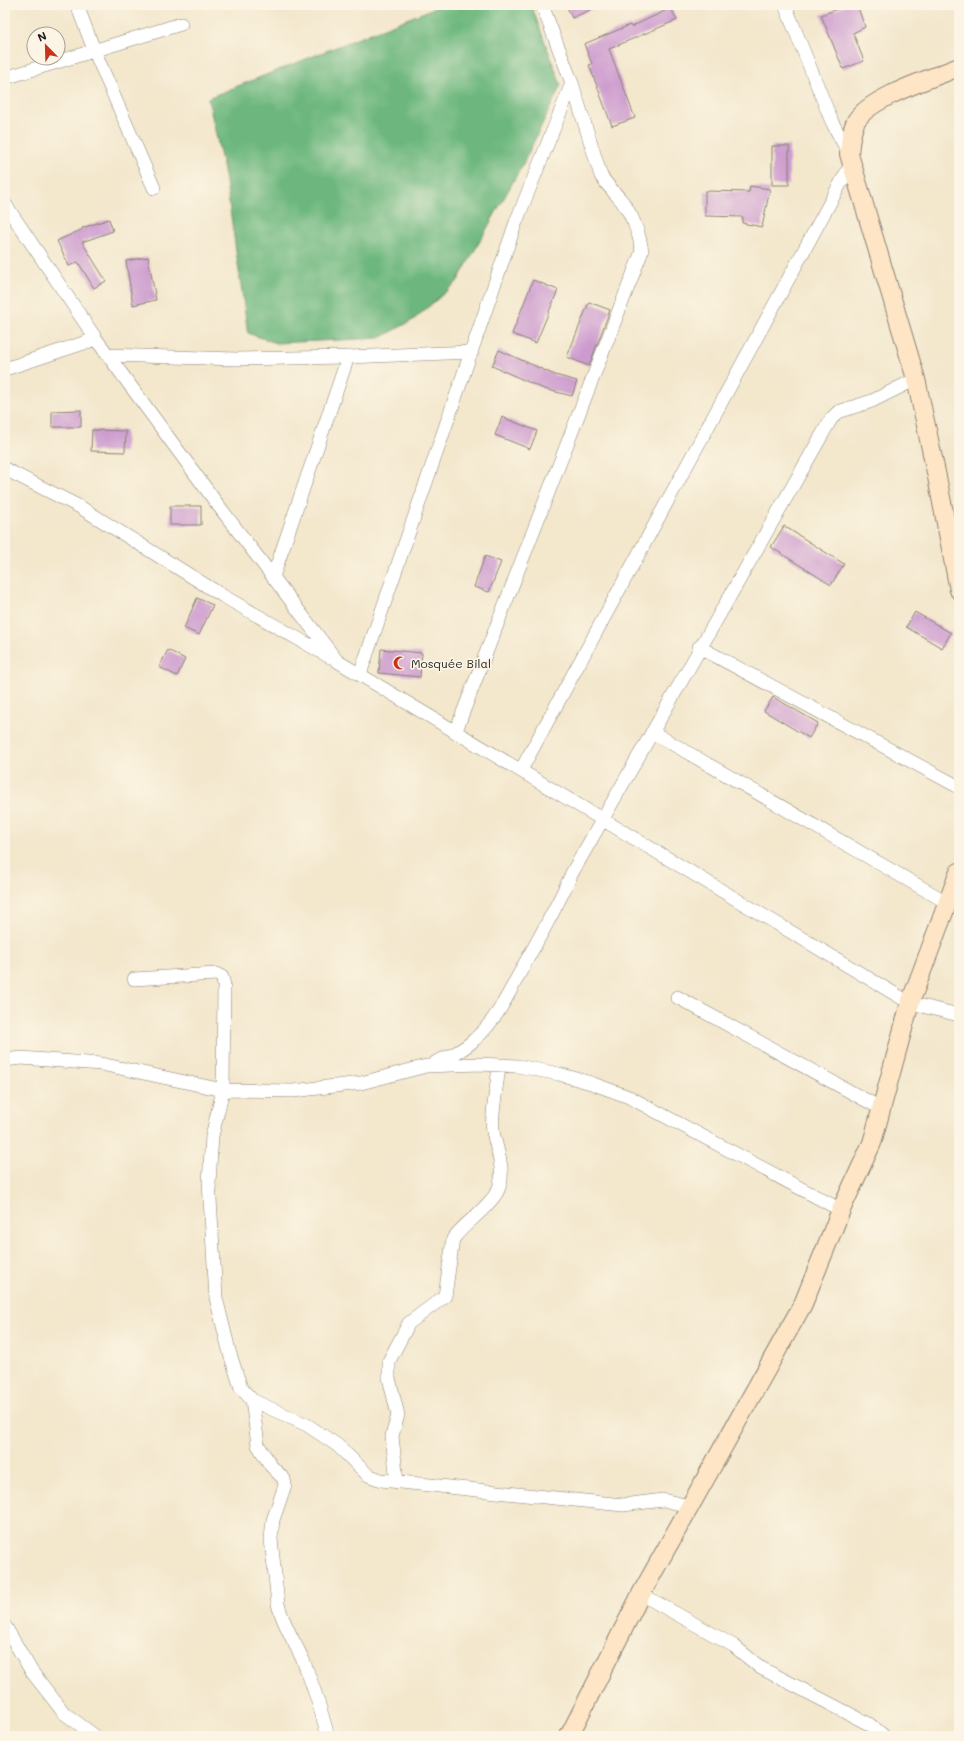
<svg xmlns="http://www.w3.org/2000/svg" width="964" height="1741" font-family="Mali,sans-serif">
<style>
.forest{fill:#6db77e;stroke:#446a4d}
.building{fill:#cd9ccf}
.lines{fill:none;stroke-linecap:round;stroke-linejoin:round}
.street-casing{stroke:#888274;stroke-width:14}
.secondary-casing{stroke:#888274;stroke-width:20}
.street{stroke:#fff;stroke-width:13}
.secondary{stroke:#fde5c5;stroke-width:18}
.labels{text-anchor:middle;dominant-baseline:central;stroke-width:3.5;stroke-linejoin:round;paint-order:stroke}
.poi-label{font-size:12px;fill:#1c1c1c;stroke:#fcf5e5;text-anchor:start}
</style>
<rect width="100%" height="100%" fill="#fcf5e5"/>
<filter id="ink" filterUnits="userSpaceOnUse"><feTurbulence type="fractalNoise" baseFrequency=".025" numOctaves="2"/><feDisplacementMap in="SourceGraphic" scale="8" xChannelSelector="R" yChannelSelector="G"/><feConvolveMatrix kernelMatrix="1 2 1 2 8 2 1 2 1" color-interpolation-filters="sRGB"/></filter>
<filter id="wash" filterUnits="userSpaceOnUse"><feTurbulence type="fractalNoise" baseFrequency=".012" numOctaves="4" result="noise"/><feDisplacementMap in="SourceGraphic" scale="16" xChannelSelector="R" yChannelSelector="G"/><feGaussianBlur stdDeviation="0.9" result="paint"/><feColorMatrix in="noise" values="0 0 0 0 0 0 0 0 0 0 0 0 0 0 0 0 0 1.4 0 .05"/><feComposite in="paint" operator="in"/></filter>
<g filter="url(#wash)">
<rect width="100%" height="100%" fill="#f3e7cc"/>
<path class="forest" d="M442 5H531L561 85 524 162 457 282 413 320 380 338 276 343 248 333 225 175 208 98Z"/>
<g id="blocks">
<path class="building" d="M566 5H601L572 18Z
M848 5H857L865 27 853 33 864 61 843 69 821 15Z
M671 8 677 20 609 49 635 118 612 126 589 65 592 64 584 44 630 25 631 27Z
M772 146H789V185H772Z
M750 186 770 189 762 227 742 223 743 217 705 216V191L749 192Z
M109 219 113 231 82 242 106 281 94 288 78 262 69 266 57 241 83 229 82 228Z
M148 257 156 300 133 305 126 261Z
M533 280 558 290 536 343 512 334Z
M589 302 610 310 589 366 567 357Z
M499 350 555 375 577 381 572 396 544 389 492 366Z
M81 410V427H52V411Z
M502 417 537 431 530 449 495 435Z
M92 430 126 431 125 452 91 451Z
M170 506H201V525H170Z
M784 526 844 564 831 585 771 547Z
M485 556 501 562 489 592 474 587Z
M197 598 213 605 199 635 184 628Z
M915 612 951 633 942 648 906 627Z
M381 649 422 653 420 677 379 673Z
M168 650 185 659 177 676 159 667Z
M773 697 818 723 809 738 764 711Z"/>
</g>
</g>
<g filter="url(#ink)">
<use href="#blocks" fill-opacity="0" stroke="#888274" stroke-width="1"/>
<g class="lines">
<g class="street-casing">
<path id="street" d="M77 5 94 50 154 188
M785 5 832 122 849 154
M5 78 181 24
M5 204 96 339 218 505 337 661 910 1003 959 1015
M108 355 237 359 348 357 472 352
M5 369 96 339
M5 469 80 507 223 596 330 657
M273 577 348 357
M699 647 959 787
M360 674 516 222 572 83
M652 732 948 903
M455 733 642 251C639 231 633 216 621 200 614 192 607 185 601 176L572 83 542 5
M521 770 851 164
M134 979 216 974 222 977 224 985 223 1090 212 1136 209 1182 216 1298 230 1354 241 1388 252 1400 307 1425 337 1445 368 1475 381 1480 623 1505 663 1500 689 1506
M677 997 882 1109
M5 1060 21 1058 101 1064 223 1090 293 1091 361 1083 426 1066 479 1064 518 1066 559 1074 591 1083 629 1097 841 1210
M436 1062C450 1056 464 1050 475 1039 497 1020 510 991 524 965 541 935 558 905 572 873L831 419 838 412 872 401 916 379
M252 1400 258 1445 271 1466 284 1479 285 1485 273 1520 271 1539 278 1604C283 1624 294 1641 303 1660 313 1685 321 1710 328 1736
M397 1482 392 1436 398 1415 389 1378V1361L409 1323 445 1296 453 1239C465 1222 486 1211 497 1192 507 1174 497 1151 493 1132 490 1118 498 1082 499 1065
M641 1594 734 1646 761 1668 869 1724 884 1736
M5 1626 32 1672 64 1713 95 1736"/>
</g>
<g class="secondary-casing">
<path id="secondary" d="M959 67C933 78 870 97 856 121 851 131 850 143 849 154L916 379 937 477 959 590
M569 1736 641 1594 803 1304 841 1210 872 1143 910 1003 959 872"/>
</g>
<use href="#street" class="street"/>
<use href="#secondary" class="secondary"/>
</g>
</g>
<defs>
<g id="mosque-bare" transform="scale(1.08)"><path d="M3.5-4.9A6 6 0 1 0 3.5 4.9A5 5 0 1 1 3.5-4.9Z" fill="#c8321e" stroke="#fcf5e5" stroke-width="2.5" paint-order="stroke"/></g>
</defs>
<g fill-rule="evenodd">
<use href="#mosque-bare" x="400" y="663"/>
</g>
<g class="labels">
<g class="poi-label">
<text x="411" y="663">Mosquée Bilal</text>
</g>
</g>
<rect width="964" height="1741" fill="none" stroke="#fcf5e5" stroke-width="20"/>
<g transform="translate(46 46) rotate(337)"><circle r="19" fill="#fcf5e5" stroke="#a29e95"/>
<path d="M0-3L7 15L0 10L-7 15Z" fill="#c8321e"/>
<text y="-6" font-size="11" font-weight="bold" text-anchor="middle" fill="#1c1c1c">N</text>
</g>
</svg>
